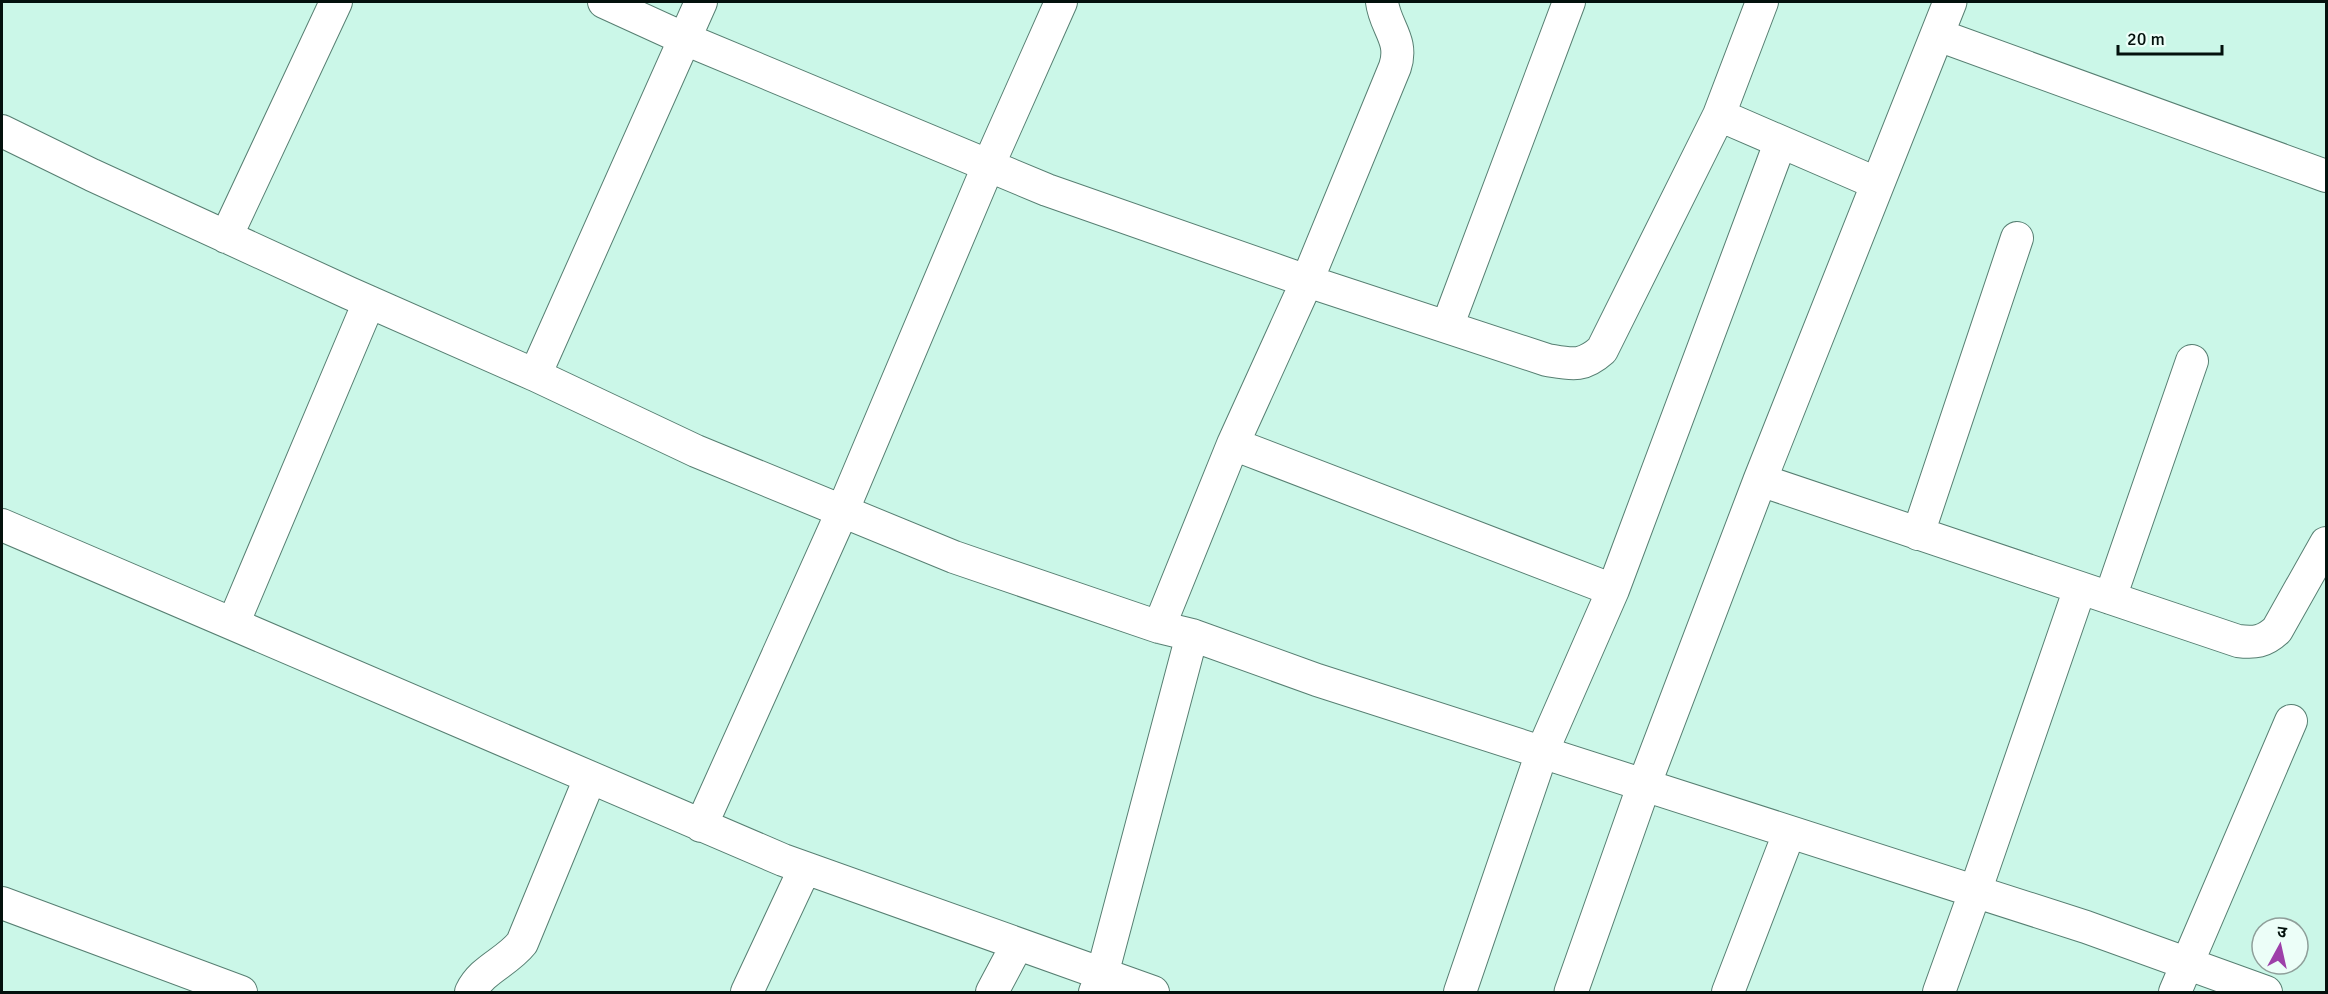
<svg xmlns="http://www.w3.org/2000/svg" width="2328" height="994" font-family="Signika,'Noto Sans Devanagari',sans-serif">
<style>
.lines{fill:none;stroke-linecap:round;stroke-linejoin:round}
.minor-casing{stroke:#577f72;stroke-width:34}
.tertiary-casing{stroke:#577f72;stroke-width:35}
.minor{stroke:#fff;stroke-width:32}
.tertiary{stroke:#fff;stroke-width:33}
</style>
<rect width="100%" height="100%" fill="#cbf7e8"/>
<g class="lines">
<g class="minor-casing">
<path id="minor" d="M604 2 685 39 1047 190 1307 281 1547 360C1571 364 1582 368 1602 350L1719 115 1762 2
M1938 35 2326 176
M1719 115 1876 183
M2 131 92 175 349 293 535 375 696 451 954 557 1159 627 1192 635 1317 680 2086 927 2266 992
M226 237 336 2
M1447 327 1569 2
M535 375 701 2
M1233 444 1613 590
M1760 480 2238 641C2255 643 2264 642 2277 630L2326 543
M2 525 783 860 1153 992
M1918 534 2017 238
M2110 598 2192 361
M233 624 369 302
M1159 627 1233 444 1307 281 1395 67C1404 40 1385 27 1382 2
M701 826 842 512 989 164 1061 2
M2 903 241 992
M471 992C482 969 506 963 522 943L590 778
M747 992 805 868
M992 992 1017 945
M1095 992 1102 975 1192 635
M1460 992 1542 752 1613 590 1780 143
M1728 992 1789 833
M1939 992 1975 892 2080 588
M2175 992 2291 721"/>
</g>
<g class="tertiary-casing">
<path id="tertiary" d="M1571 992 1644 785 1760 480 1950 2"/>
</g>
<use href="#minor" class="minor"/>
<use href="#tertiary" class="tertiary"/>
</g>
<rect width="2328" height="994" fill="none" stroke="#03110d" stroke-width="6"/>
<g transform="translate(2280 946) rotate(8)"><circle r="28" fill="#ecfef8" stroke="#8f9f9a" stroke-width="1.5"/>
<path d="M0-4.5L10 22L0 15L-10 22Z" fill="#9d40a9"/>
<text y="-9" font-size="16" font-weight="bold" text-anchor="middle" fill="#03110d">उ</text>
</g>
<path d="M2118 45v9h104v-9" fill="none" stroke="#03110d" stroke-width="3"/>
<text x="2127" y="45" font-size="18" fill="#03110d" stroke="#ecfef8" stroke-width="4.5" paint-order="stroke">20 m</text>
</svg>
